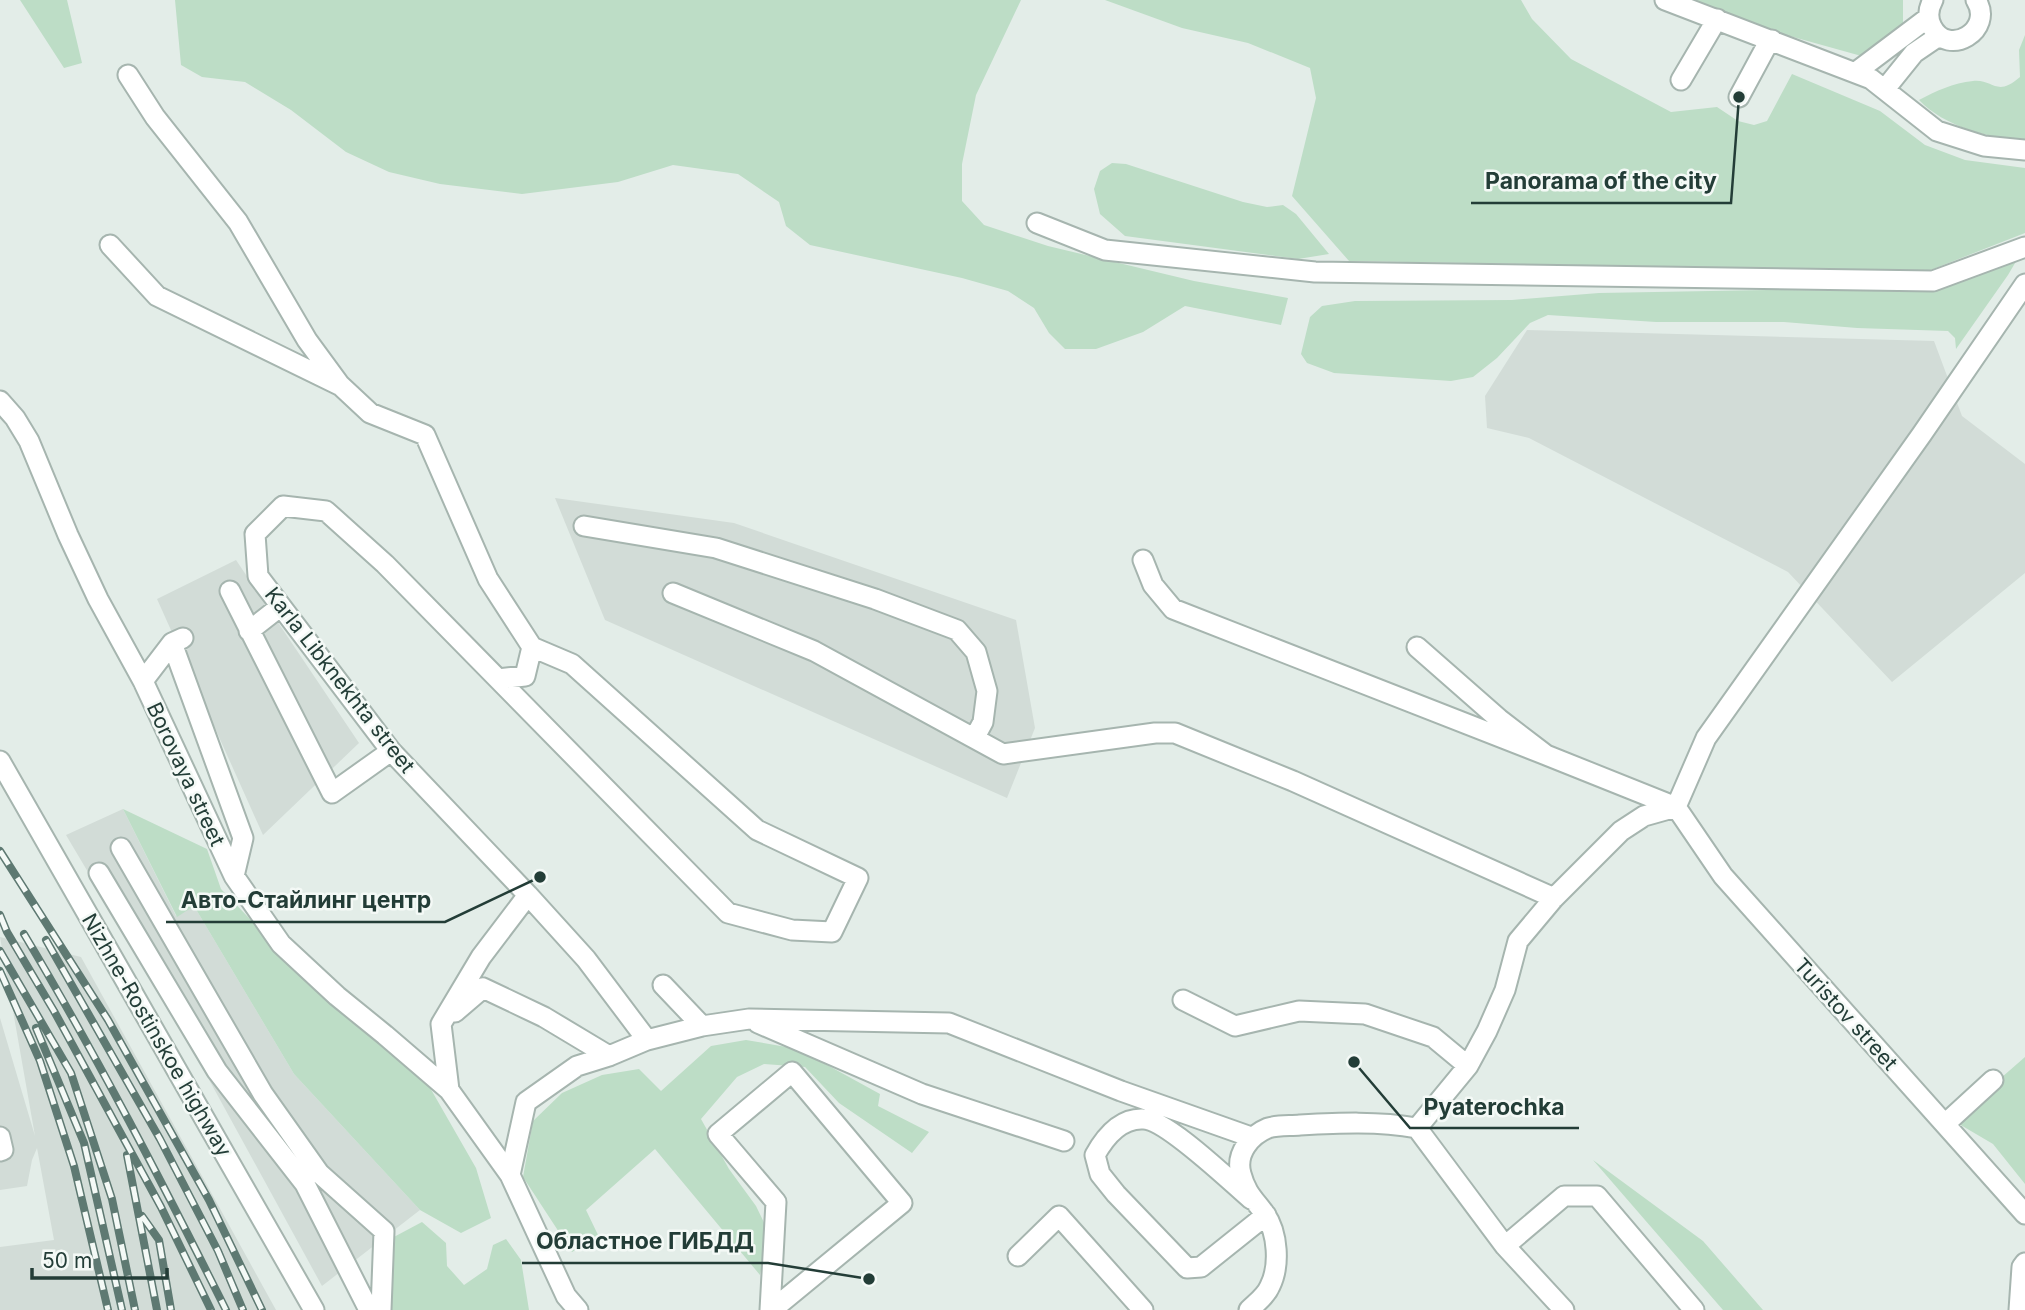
<svg xmlns="http://www.w3.org/2000/svg" width="2025" height="1310" font-family="Inter,sans-serif">
<style>
.built{fill:#d2dcd7}
.green{fill:#bdddc6}
.lines{fill:none;stroke-linecap:round;stroke-linejoin:round}
.minor-casing{stroke:#a6b5af;stroke-width:23}
.minor{stroke:#fff;stroke-width:19}
.rail-casing{stroke:#5e7972;stroke-width:8}
.rail{stroke:#f4f9f6;stroke-width:5;stroke-dasharray:16;stroke-linecap:butt}
.labels{text-anchor:middle;dominant-baseline:central;stroke-width:5;stroke-linejoin:round;paint-order:stroke}
.street-label{font-size:21px;fill:#233d37;stroke:#f4f9f6}
.leader{fill:none;stroke:#233d37;stroke-width:2.5}
.callout-dot{fill:#233d37;stroke:#f4f9f6;stroke-width:2.5}
.callout-label{font-size:23px;text-anchor:middle;font-weight:bold;fill:#233d37;stroke:#f4f9f6;stroke-width:5;stroke-linejoin:round;paint-order:stroke}
</style>
<rect width="100%" height="100%" fill="#e3ede8"/>
<path class="built" d="M1527 330 1934 341 1962 416 2025 464V573L1892 682 1788 572 1529 438 1487 428 1485 396Z
M555 498 734 523 1016 620 1035 728 1007 798 605 620Z
M236 560 359 743 263 835 157 599Z
M123 809 176 916 194 906 294 1074 420 1210 322 1286 184 1034 66 835Z
M0 937 81 957 276 1310H0V1247L54 1240 37 1148 32 1160 27 1186 0 1190V1018L35 1136Z"/>
<path class="green" d="M20 0H67L82 63 64 68Z
M175 0H1021L976 95 962 164V201L984 225 1048 246 1194 281 1288 298 1281 325 1185 306 1143 332 1096 349H1065L1049 333 1034 308 1008 291 962 278 810 245 786 226 779 202 738 174 673 165 618 182 522 194 440 184 389 172 346 152 291 110 245 82 202 77 181 65Z
M1105 0H1521L1532 19 1571 59 1671 112 1717 107 1738 121 1754 125 1767 121 1792 74 1880 111 1925 145 1965 160 2025 168V233L1928 271 1349 261 1292 196 1316 98 1310 68 1248 43 1182 28Z
M1689 0H1903V23L1865 57 1750 25Z
M2025 35V141C1989 138 1945 127 1919 100 1936 91 1953 83 1973 81 1994 79 1996 98 2020 77L2019 50Z
M1112 163 1126 164 1243 202 1267 207 1283 205 1296 214 1329 254 1298 259 1125 236 1100 214 1094 189 1100 171Z
M2018 258 2008 275 1956 349 1955 338 1948 331 1857 328 1784 322H1656L1548 315 1530 323 1497 358 1473 377 1451 381 1334 373 1307 363 1301 354 1310 317 1322 306 1355 301 1512 300 1599 293 1766 290 1923 291 1962 282Z
M123 809 207 849 221 889 303 974 425 1079 476 1168 491 1218 461 1233 420 1210 294 1074 194 906 177 917Z
M746 1040 798 1049 880 1094 878 1106 929 1132 912 1153 839 1103 805 1067 764 1064 737 1077 701 1119 729 1169 756 1206 769 1233 760 1275 655 1149 586 1210 599 1237 572 1252 523 1177 533 1121 562 1093 602 1075 639 1069 661 1091 711 1046Z
M2025 1057V1184L1993 1144 1959 1124 1970 1105Z
M1593 1160 1703 1241 1763 1310H1723Z
M422 1222 446 1243 447 1266 464 1285 487 1269 493 1245 506 1239 521 1260 529 1310H391L386 1274 392 1238Z"/>
<g class="lines">
<g class="minor-casing">
<path id="minor" d="M1665 0 1871 79 1937 131 1984 146 2025 150
M1933 0C1928 9 1927 18 1932 27 1948 58 1995 30 1976 0
M1856 72 1929 17
M128 75 155 117 238 222 307 340 340 385 370 413 425 435 488 579 532 647
M1681 80 1717 19
M1885 89 1914 53 1939 36
M1739 97 1766 47 1772 40
M1037 223 1105 250 1315 272 1933 281 2025 247
M110 245 157 296 339 385
M0 401 15 418 29 441 68 535 98 599 143 681 234 876 281 944 337 996 385 1035 449 1090
M584 526 716 548 875 599 957 630 976 652 987 691 983 722 975 737
M1143 560 1153 585 1173 609 1546 755
M230 591 332 793 391 751
M673 593 814 651 1003 754 1155 733H1175L1293 781 1554 898
M249 631 281 606
M183 638 172 643 243 838 234 876
M532 647 572 664 757 830 858 878 832 932 792 930 728 913 385 564 326 511 283 506 255 534 258 576 391 751 528 895 481 957 441 1024 449 1090 510 1175 566 1296 578 1310
M1417 647 1499 719 1546 755 1676 807
M498 679 525 676 532 647
M143 681 172 643
M0 761 314 1310
M1676 807 1706 738 1922 434 2025 284
M1676 807 1723 876 2025 1214
M121 848 263 1094 319 1173 384 1231 381 1310
M99 873 217 1071 305 1184 369 1310
M528 895 586 959 647 1040
M663 985 702 1026
M1183 1000 1235 1026 1299 1011 1365 1014 1433 1037 1468 1066
M455 1012 483 988 544 1017 609 1056
M758 1023 922 1094 1064 1141
M1945 1124 1993 1080
M1417 1128 1468 1066 1487 1031 1505 990 1518 941 1554 898 1621 831 1644 816 1676 807
M1417 1128 1505 1246 1564 1310
M0 1137 3 1150 0 1151
M510 1175 526 1102 577 1066 609 1056 647 1040 702 1026 749 1019 949 1023 1121 1091 1251 1137
M1251 1199C1231 1182 1166 1119 1143 1119 1120 1118 1105 1137 1095 1155L1100 1174 1116 1194 1187 1268 1201 1267 1266 1215
M1505 1246 1564 1196H1597L1694 1310
M1018 1256 1059 1216 1143 1310
M770 1310 776 1202 718 1134 792 1072 902 1203 772 1310
M1249 1310C1256 1303 1266 1296 1270 1286 1280 1266 1278 1233 1265 1214 1254 1199 1246 1193 1241 1174 1235 1153 1251 1135 1268 1128 1278 1125 1290 1126 1300 1125 1339 1123 1378 1121 1417 1128
M2019 1310 2022 1267 2025 1263"/>
</g>
<use href="#minor" class="minor"/>
<g class="rail-casing">
<path id="rail" d="M0 851 108 1020 209 1200 262 1310
M0 915 7 932 54 1011 161 1207 211 1310
M24 934C97 1056 162 1182 226 1310
M46 940 160 1139 218 1251 243 1310
M0 951 71 1073 112 1199 135 1310
M0 971 40 1061 74 1166 108 1310
M36 1028 84 1143 122 1310
M127 1155 157 1310
M142 1216 159 1240 171 1310"/>
</g>
<use href="#rail" class="rail"/>
</g>
<g class="labels">
<g class="street-label">
<text transform="translate(340 680) rotate(52)">Karla Libknekhta street</text>
<text transform="translate(186 774) rotate(65)">Borovaya street</text>
<text transform="translate(1846 1014) rotate(48)">Turistov street</text>
<text transform="translate(157 1035) rotate(60)">Nizhne-Rostinskoe highway</text>
</g>
</g>
<path class="leader" d="M1739 97L1731 203H1471M540 877L445 922H166M1354 1062L1410 1128H1579M869 1279L768 1263H522"/>
<g class="callout-dot">
<circle cx="1739" cy="97" r="7"/>
<circle cx="540" cy="877" r="7"/>
<circle cx="1354" cy="1062" r="7"/>
<circle cx="869" cy="1279" r="7"/>
</g>
<g class="callout-label">
<text x="1601" y="189">Panorama of the city</text>
<text x="306" y="908">Авто-Стайлинг центр</text>
<text x="1494" y="1115">Pyaterochka</text>
<text x="645" y="1249">Областное ГИБДД</text>
</g>
<path d="M32 1268v10h135v-10" fill="none" stroke="#233d37" stroke-width="3.5"/>
<text x="42" y="1268" font-size="21" fill="#233d37" stroke="#f4f9f6" stroke-width="5" paint-order="stroke">50 m</text>
</svg>
